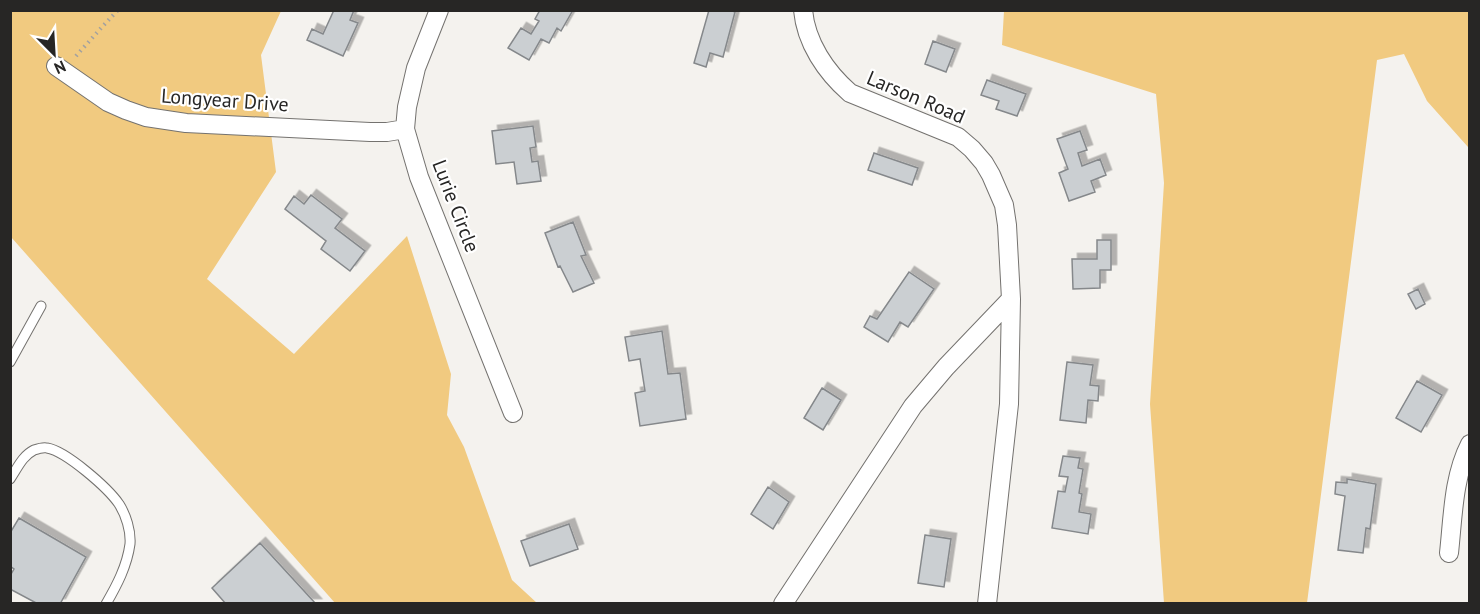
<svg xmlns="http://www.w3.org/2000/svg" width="1480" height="614" font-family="'PT Sans',sans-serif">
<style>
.green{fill:#f1ca80}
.building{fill:#cbcfd2;stroke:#85888b;stroke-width:1.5;filter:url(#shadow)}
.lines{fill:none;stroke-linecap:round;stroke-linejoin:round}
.service-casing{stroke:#74726f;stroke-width:11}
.minor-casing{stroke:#74726f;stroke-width:20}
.path{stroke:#a3a19f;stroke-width:4;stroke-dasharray:1.5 4.5;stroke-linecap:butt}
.service{stroke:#fff;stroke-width:9}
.minor{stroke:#fff;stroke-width:18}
.labels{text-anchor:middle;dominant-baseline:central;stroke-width:4.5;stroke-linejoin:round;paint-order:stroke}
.street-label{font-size:20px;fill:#272625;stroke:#fff}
</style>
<defs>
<filter id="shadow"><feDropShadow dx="5.5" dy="-5.5" stdDeviation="0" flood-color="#0004"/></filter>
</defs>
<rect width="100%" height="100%" fill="#f4f2ee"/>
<path class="green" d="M10 11H281L261 55 276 172 207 279 294 354 407 236 451 374 447 415 464 447 512 580 537 603H335L11 237Z
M1004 11H1469V147H1468L1427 101 1404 54 1377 60 1307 603H1164L1150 404 1164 183 1156 94 1002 45Z"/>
<path class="building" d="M334 10H354L350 20 358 23 343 56 307 40 312 29 323 34Z
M540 10H573L561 31 557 28 549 43 541 39 529 60 508 48 521 28 531 34 539 21 535 19Z
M709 10H730L735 12 723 57 710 53 706 67 694 63Z
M933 41 955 49 946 72 925 64Z
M987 80 1026 94 1017 116 996 109 999 101 981 95Z
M533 126 536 147 530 148 532 162 538 161 541 181 517 184 514 162 496 164 492 131Z
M1080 131 1087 150 1078 153 1082 166 1100 159 1106 175 1091 181 1095 192 1069 201 1059 173 1068 169 1057 139Z
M874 153 918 168 912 185 868 170Z
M311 195 342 219 335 228 365 251 350 271 321 249 326 241 285 209 294 196 304 204Z
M573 222 586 255 581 256 594 283 573 292 560 266 558 267 545 233Z
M1097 240H1111V270H1100V288L1073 289 1072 259H1097Z
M909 272 934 289 908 327 900 322 888 342 864 327 870 316 877 319Z
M1418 289 1425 304 1416 309 1408 294Z
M662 331 668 374 680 373 686 419 640 426 635 393 645 391 640 359 629 361 625 337Z
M1067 362 1093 365 1090 385 1099 386 1098 401 1088 400 1086 423 1060 420Z
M1417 381 1442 395 1421 432 1396 418Z
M822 388 841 400 823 430 804 418Z
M1063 456 1080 458 1078 468 1083 469 1079 493 1082 494 1079 512 1091 514 1088 534 1052 528 1058 491 1065 492 1068 477 1059 476Z
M1347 479 1376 484 1370 529 1366 528 1363 553 1338 550 1345 496 1335 494 1336 482 1347 483Z
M768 487 789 502 773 529 751 514Z
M19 518 86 557 60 604H38L10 589V576L14 569 10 566V533Z
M569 524 578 549 530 566 521 541Z
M925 535 951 539 944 587 918 583Z
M260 543 316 604H226L212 588Z"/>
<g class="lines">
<g class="service-casing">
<path id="service" d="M10 362 41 306
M10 479C17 469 22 456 34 450 37 449 43 447 47 448 66 451 108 488 119 504 126 515 131 531 130 544 127 566 117 585 106 604"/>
</g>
<g class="minor-casing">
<path id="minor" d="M439 10 416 68 407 107 405 129 419 177 513 413
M803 10C806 43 826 72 850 93L958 137 972 149 984 163 991 175 1004 205 1007 225 1011 299 1009 404 987 604
M56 66 108 102 126 110 146 117 186 123 370 132H387L405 129
M1449 553C1453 517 1453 477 1470 444
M783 604 913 406 946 367 1011 299"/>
</g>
<path class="path" d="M76 56 102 27 118 10"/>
<use href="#service" class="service"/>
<use href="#minor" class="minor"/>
</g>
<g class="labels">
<g class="street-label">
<text transform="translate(916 97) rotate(23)">Larson Road</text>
<text transform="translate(225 100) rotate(4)">Longyear Drive</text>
<text transform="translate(456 206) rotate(69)">Lurie Circle</text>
</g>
</g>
<rect width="1480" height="614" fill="none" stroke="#272625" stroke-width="24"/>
<g transform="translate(54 54) rotate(156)" stroke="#ffffff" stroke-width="4.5" paint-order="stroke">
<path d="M0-4.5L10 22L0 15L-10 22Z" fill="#272625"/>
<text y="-9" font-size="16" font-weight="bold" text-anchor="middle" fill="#272625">N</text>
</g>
</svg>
